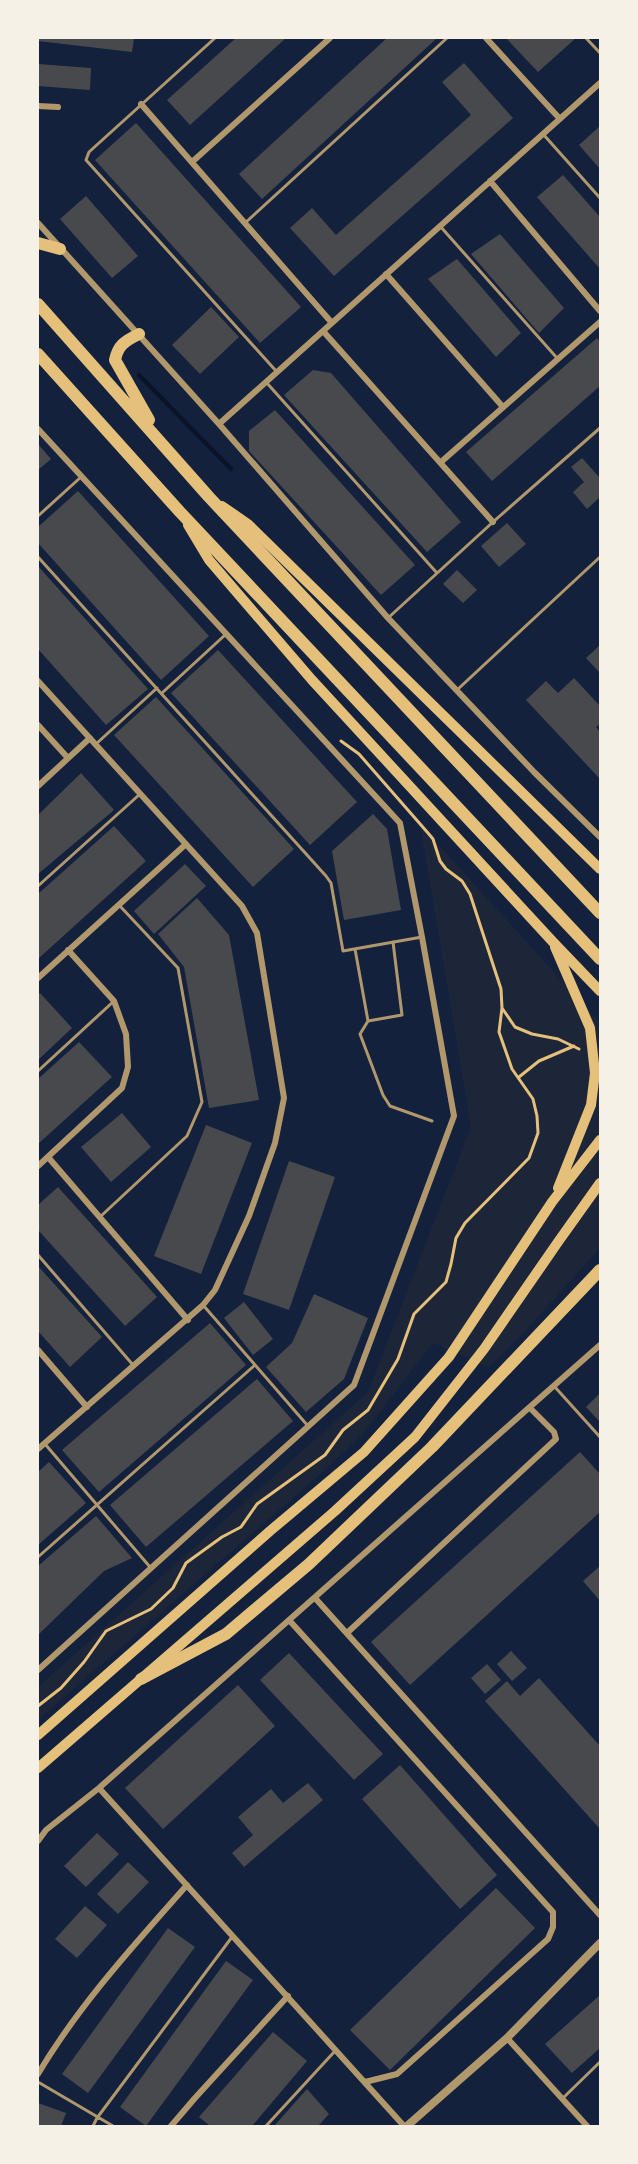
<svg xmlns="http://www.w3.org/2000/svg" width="638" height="2164" font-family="Montserrat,sans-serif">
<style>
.green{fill:#1d2539}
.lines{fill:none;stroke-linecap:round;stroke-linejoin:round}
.stream{stroke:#0b132b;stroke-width:4.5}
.building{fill:#48494c}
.path{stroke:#e5c07b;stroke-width:3}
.service{stroke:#b1986c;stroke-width:3}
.minor{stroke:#b1986c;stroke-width:6}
.tertiary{stroke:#b1986c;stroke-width:8}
.trunk{stroke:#e5c07b;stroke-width:10}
.motorway{stroke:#e5c07b;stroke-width:12}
</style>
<rect width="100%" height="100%" fill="#14213d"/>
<path class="green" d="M420 824 600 1023V1248L518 1339 489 1367 433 1343 362 1435 325 1470 38 1720V1687L368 1392 471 1127Z"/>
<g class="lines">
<path class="stream" d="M139 375 231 469"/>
</g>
<path class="building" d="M38 38H134L132 52 38 41Z
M236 38H286L190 125 167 100Z
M387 38H437L262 199 239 174Z
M506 38H576L538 72Z
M464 63 513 118 334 276 290 228 312 208 336 235 471 115 442 82Z
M38 64 91 68 90 90 38 86Z
M136 123 301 307 260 343 95 160Z
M600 126V169L579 145Z
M563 175 600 217V269L537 197Z
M86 196 138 256 112 278 60 219Z
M500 234 564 308 539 333 471 254Z
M457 259 521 333 496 357 428 279Z
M211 307 239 337 200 374 172 345Z
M597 338 600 342V386L492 481 466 452Z
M313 370 331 373 461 522 427 552 284 395Z
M275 410 415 565 381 595 249 451V431Z
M38 444 51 459 38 470Z
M582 458 600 478V497L587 509 573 492 584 482 571 467Z
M78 491 209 636 161 680 38 543V527Z
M507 523 526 544 499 567 481 546Z
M38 566 148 689 106 725 38 649Z
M457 570 477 590 463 603 443 584Z
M600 645V673L586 658Z
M218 650 357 802 310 845 171 693Z
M574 678 600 706V724L596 727 600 732V779L526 700 546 681 558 693Z
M156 697 294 849 253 887 114 735Z
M81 773 114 810 38 874V815Z
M373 814 387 829 401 910 344 920 332 851Z
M114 826 146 861 38 959V894Z
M185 864 206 886 154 934 134 911Z
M197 898 229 935 259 1100 209 1108 184 967 158 934Z
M40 993 72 1028 38 1060V995Z
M79 1042 112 1077 38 1144V1079Z
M122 1113 151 1147 111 1182 81 1147Z
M206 1125 252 1143 201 1274 154 1256Z
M289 1161 335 1177 289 1310 243 1294Z
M58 1187 157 1297 125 1326 38 1230V1205Z
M38 1266 102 1337 70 1367 38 1331Z
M314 1294 368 1318 344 1379 306 1412 266 1367 292 1343Z
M244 1302 273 1339 253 1355 224 1318Z
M210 1323 246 1365 99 1492 62 1450Z
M257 1379 293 1421 146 1547 110 1505Z
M600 1393V1422L586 1407Z
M580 1452 600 1474V1512L410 1685 371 1642Z
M49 1462 86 1503 38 1545V1472Z
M96 1516 132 1558 104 1571 38 1635V1566Z
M600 1566V1601L583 1581Z
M511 1651 527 1668 512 1681 497 1664Z
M289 1653 383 1754 354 1780 260 1680Z
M487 1664 501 1680 485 1694 471 1678Z
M539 1678 600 1746V1829L485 1701 507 1681 520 1696Z
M238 1685 275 1726 163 1829 125 1788Z
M400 1765 497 1875 460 1909 362 1799Z
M308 1783 323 1800 244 1867 232 1853 253 1835 238 1817 271 1789 283 1803Z
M97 1833 119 1854 86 1887 64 1866Z
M128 1862 149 1882 118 1914 97 1894Z
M496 1888 535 1928 390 2070 350 2030Z
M85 1906 107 1925 77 1958 55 1939Z
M168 1928 195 1947 88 2093 62 2074Z
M226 1961 253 1980 146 2126 120 2107Z
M600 1995V2048L572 2073 545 2044Z
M273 2032 307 2061 252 2126H210L199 2117Z
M307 2089 329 2114 318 2126H274Z
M38 2103 66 2113 61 2126H38Z"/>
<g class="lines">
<path class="path" d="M341 741 359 754 428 833 433 839 440 861 446 869 462 881 470 894 501 989 502 1008 515 1027 532 1034 558 1039 579 1049
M519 1077 539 1061 574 1046
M38 1706 61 1688 84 1662 106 1631 151 1609 173 1588 186 1563 222 1537 241 1527 257 1504 325 1455 343 1430 368 1410 398 1359 414 1314 446 1282 451 1264 456 1238 465 1223 529 1158 538 1133 537 1116 533 1099 512 1069 499 1032 502 1008"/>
<path class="service" d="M215 38 89 152 86 160 277 372
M586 38 600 53
M543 134 600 198
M245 223 447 38
M440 226 557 358
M266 382 437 573
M38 516 81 477
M38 557 326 876 331 883 343 951 422 937
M388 618 493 522 600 428
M457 690 600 557
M162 693 225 635
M96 744 157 688
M38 886 140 794
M393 942 402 1015 368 1021 360 1034 383 1095 390 1106 432 1121
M355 949 368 1021
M38 1071 114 1001
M101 1216 187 1136 202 1102 178 968 119 905
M38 1255 133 1365
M203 1305 308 1426
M554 1386 600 1437
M45 1444 150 1567
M38 1557 255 1365
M38 2082 113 2126
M563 2098 600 2062
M93 2126 97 2118 232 1937
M266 2126 335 2051"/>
<path class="minor" d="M486 38 560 119
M141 104 332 323
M38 106 58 107
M192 162 330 38
M490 181 600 311
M38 223 219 424 388 618 534 772 600 837
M386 274 503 407
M323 331 493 522
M219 424 600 83
M38 429 400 823 422 937 454 1116 354 1385 38 1670
M441 462 600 322
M38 681 242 906 257 933 284 1098 275 1143 249 1216 215 1290 203 1305 38 1449
M38 725 68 758
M38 786 90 738
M38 978 186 844
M48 1157 188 1320
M38 1166 122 1088 128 1067 126 1034 114 1001 68 950
M38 1350 87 1407
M315 1598 600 1915
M289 1620 553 1912V1927L548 1939 397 2074 365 2082
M347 1633 556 1439 554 1432 530 1408
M99 1788 404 2126
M38 1841 46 1830 99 1788 600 1345
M507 2038 587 2126
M38 2074C79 2005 134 1945 187 1885
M171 2126 195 2098 288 1996"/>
<path class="tertiary" d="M407 2126 507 2038 600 1943"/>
<path class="trunk" d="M222 506 248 524 600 869
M188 525 209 560 312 680 553 942 600 991
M555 947 590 1028 595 1073 591 1105 558 1188
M38 1735 270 1531 364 1452 449 1357 552 1202 600 1140
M38 1768 335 1511 415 1437 484 1349 558 1242 600 1183"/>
<path class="motorway" d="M38 243 60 249
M38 304 209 497 600 913
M139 334C125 341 118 345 115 360L149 420
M38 354 180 512 600 959
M141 1679 226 1634 309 1564 432 1447 600 1270"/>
</g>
<rect width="638" height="2164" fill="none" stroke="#f6f1e7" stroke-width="78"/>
</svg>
